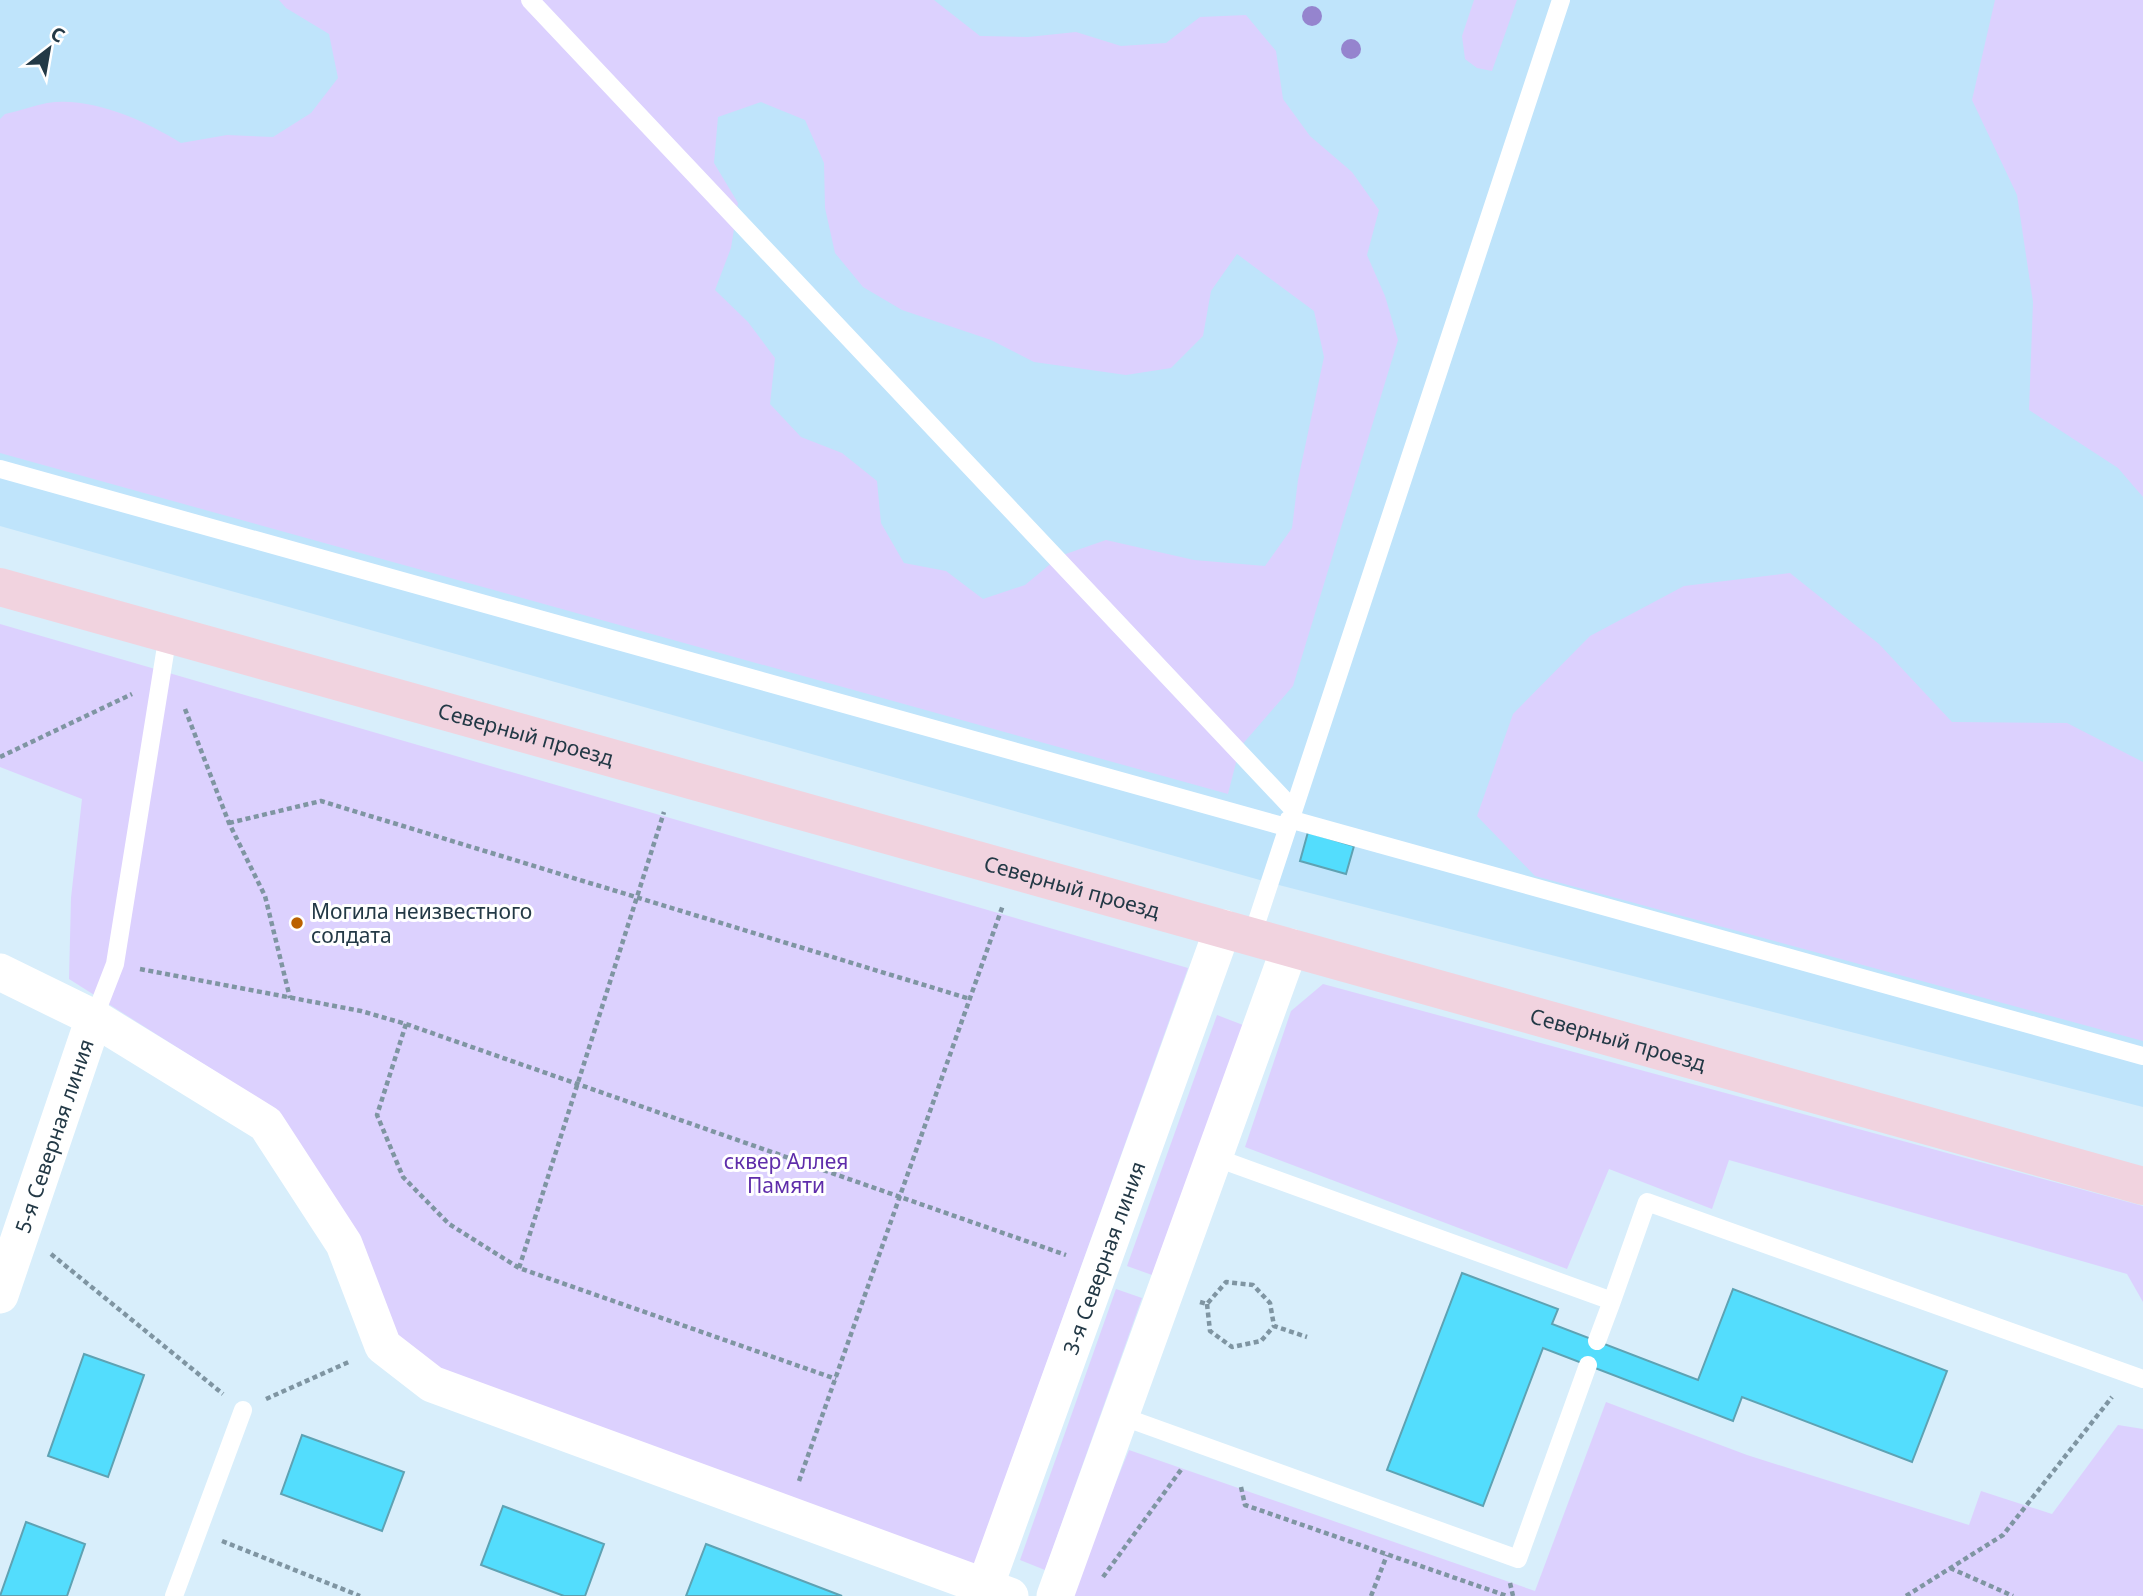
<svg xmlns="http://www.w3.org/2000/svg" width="2143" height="1596" font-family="'Noto Sans',sans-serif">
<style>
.built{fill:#bfe4fb}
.green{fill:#dcd1fe;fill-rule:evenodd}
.building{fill:#53ddfd;stroke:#5ea2b3;stroke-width:2}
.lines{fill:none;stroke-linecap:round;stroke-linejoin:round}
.path{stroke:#7f95a2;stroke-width:4.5;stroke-dasharray:5 3.5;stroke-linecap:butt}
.lane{stroke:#fff;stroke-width:18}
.street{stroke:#fff;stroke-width:37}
.secondary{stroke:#f1d3df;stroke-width:38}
.tree{fill:#9584ce}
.poi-dot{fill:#bb6100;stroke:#fff;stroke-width:2.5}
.labels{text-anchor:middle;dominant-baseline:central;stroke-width:6;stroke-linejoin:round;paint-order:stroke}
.street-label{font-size:21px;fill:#233946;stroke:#fff}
.poi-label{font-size:21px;fill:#233946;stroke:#fff;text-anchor:start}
.park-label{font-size:21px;fill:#5f2daa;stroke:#fff}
</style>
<rect width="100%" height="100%" fill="#d8eefb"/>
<path class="built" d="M0 0H2143V1107L1267 882 0 526Z"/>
<path class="green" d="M279 0H934L980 36 1028 37 1076 32 1121 46 1166 43 1200 17 1246 15 1276 51 1283 99 1310 136 1352 172 1379 210 1367 255 1385 296 1398 340 1293 686 1240 747 1228 794 0 453V119L5 114C19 111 33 106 47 103 92 96 145 121 181 143L227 135 273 137 311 113 338 78 329 34 286 8ZM761 102 805 120 824 163 825 208 835 253 863 287 902 310 991 340 1034 362 1126 375 1171 368 1203 336 1211 291 1237 254 1314 311 1324 357 1298 480 1292 528 1265 566 1194 560 1106 540 1060 556 1025 585 983 599 946 571 904 563 881 523 877 481 842 453 801 437 770 404 775 358 748 322 715 290 731 248 738 203 714 163 718 117Z
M1474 0H1517L1492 71 1477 68 1465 59 1462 36Z
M1995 0H2143V497L2118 468 2029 410 2033 302 2017 195 1972 100Z
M1790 573 1879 644 1952 722 2067 723 2143 762V1041L1535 876 1477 816 1513 714 1590 636 1684 586Z
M0 624 1188 968 972 1571 447 1378 394 1332 276 1110 69 979 71 898 82 799 0 767Z
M1323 984 2143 1206V1302L2127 1274 1729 1160 1712 1209 1609 1169 1567 1269 1245 1147 1291 1011Z
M1217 1015 1243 1025 1152 1275 1127 1266Z
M1116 1289 1142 1298 1045 1570 1020 1560Z
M1606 1402 1747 1455 1969 1525 1981 1491 2052 1514 2118 1425 2143 1429V1596H1070L1129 1450 1535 1591Z"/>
<path class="building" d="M1308 832 1354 846 1346 874 1300 861Z
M1462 1273 1558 1309 1552 1324 1698 1380 1733 1289 1947 1371 1912 1462 1742 1397 1733 1421 1543 1348 1483 1506 1387 1470Z
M84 1354 144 1375 108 1477 48 1456Z
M302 1435 404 1472 382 1531 281 1494Z
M503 1506 604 1544 585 1596H564L481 1565Z
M26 1522 85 1544 67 1596H0Z
M706 1544 842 1596H686Z"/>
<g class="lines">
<path class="path" d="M185 709 229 823 265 896 290 998
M0 757 132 694
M229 823 321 801 970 999
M140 969 361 1011 406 1024 1066 1255
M406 1024 377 1115 403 1177 449 1224 519 1268 836 1379
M51 1254 223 1394
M519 1268 664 812
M1200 1302 1207 1304 1226 1282 1253 1285 1270 1303 1274 1326 1307 1337
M1207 1304 1210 1331 1232 1347 1261 1341 1274 1326
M266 1399 351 1361
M799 1481 1003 905
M1241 1487 1245 1505 1507 1596
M222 1541 360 1596
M1950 1568 2013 1596
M1103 1577 1183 1467
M1510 1583 1513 1596
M1371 1596 1387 1555
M1906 1596 2003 1535 2112 1397"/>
<path class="lane" d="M530 0 1292 808
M0 469 1286 827
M1289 819 2143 1056
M1252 936 1561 0
M94 1018 115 964 168 634
M1214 1157 1612 1301 1647 1202 2143 1379
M1597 1341 1612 1301
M1121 1416 1518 1559 1588 1365
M174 1596 243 1410"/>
<g class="street">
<path d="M0 972 94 1018 266 1124 344 1244 383 1346 432 1384 1010 1596"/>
<path id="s1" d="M0 1295 94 1018"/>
<path id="s2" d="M985 1587 1223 928"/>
<path d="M1055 1596 1290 947"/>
</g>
<path class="secondary" id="s3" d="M0 587 2143 1186"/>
</g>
<g class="tree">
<circle cx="1312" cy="16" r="10"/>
<circle cx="1351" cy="49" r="10"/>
</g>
<circle class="poi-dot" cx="297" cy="923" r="7"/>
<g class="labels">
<g class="street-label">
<text stroke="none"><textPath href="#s3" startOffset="546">Северный проезд</textPath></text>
<text stroke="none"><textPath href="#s3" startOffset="1113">Северный проезд</textPath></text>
<text stroke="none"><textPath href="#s3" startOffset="1680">Северный проезд</textPath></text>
<text stroke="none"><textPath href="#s1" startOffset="168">5-я Северная линия</textPath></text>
<text stroke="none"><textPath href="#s2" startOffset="350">3-я Северная линия</textPath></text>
</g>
<g class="poi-label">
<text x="311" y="911">Могила неизвестного<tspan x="311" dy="24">солдата</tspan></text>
</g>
<g class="park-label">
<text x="786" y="1161">сквер Аллея<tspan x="786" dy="24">Памяти</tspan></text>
</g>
</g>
<g transform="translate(49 49) rotate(31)" stroke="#ffffff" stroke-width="5" paint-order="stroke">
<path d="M0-5L12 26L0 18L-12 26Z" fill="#233946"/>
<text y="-10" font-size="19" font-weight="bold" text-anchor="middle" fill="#233946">С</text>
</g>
</svg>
